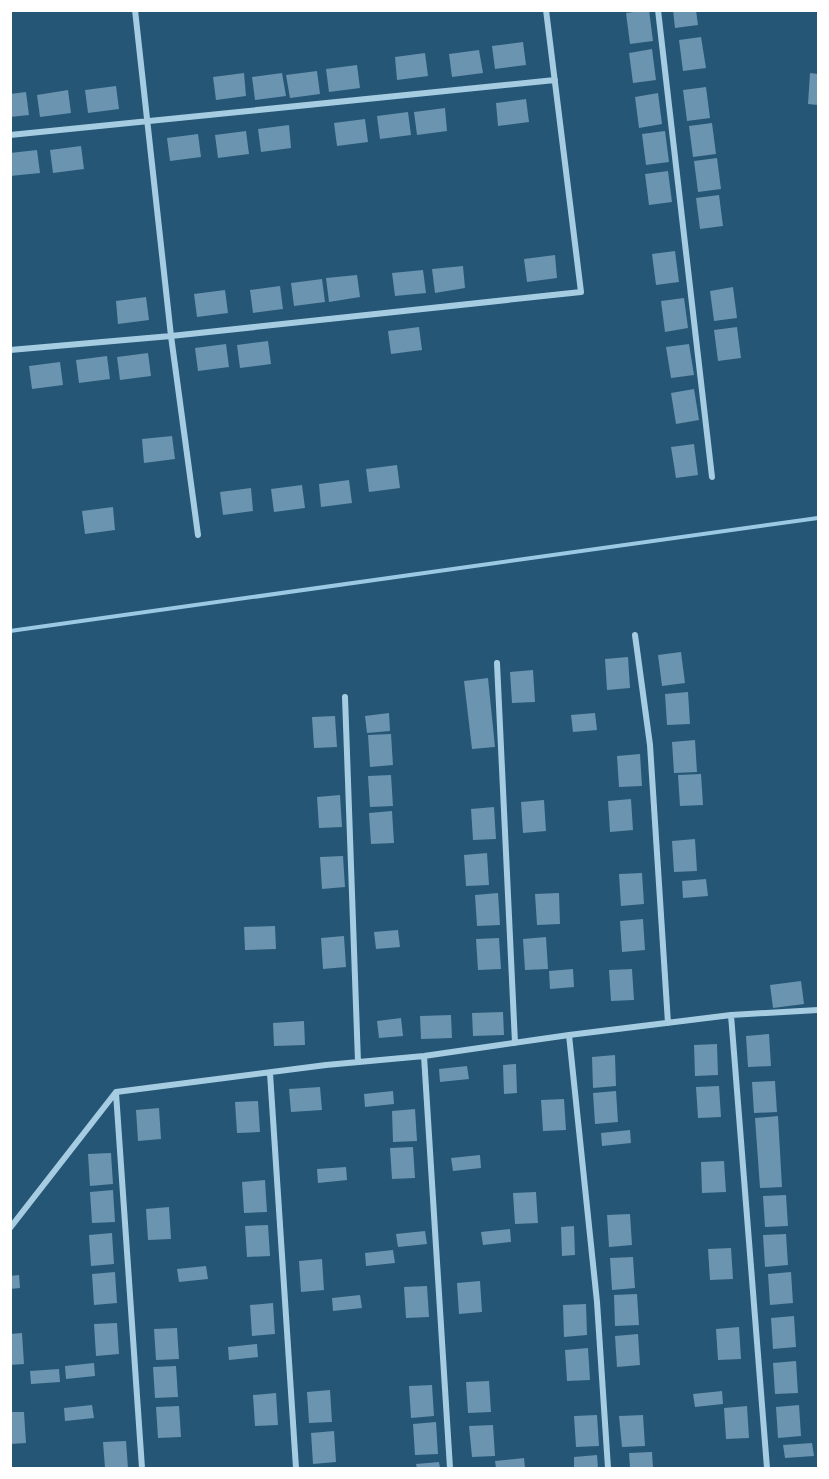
<svg xmlns="http://www.w3.org/2000/svg" width="829" height="1479" font-family="Inter,sans-serif">
<style>
.lines{fill:none;stroke-linecap:round;stroke-linejoin:round}
.stream{stroke:#9bc9e3;stroke-width:4}
.building{fill:#6a94af}
.street{stroke:#a6cce2;stroke-width:6}
</style>
<rect width="100%" height="100%" fill="#255676"/>
<g class="lines">
<path class="stream" d="M10 631 818 518"/>
</g>
<path class="building" d="M649 10 653 41 630 44 626 13Z
M673 10H696L698 25 675 28Z
M701 37 706 68 683 71 679 40Z
M523 42 526 65 495 69 492 46Z
M652 49 656 80 633 83 629 53Z
M479 50 483 73 452 77 449 54Z
M425 53 428 76 397 80 395 57Z
M357 65 360 88 329 92 326 69Z
M317 71 320 94 290 98 286 75Z
M244 73 246 96 216 100 213 77Z
M282 73 286 96 255 100 252 77Z
M810 73 818 74V105L808 104Z
M116 86 119 109 88 113 85 90Z
M706 87 710 118 687 121 683 90Z
M68 90 71 113 40 117 37 95Z
M26 92 29 115 10 117V94Z
M658 93 662 124 639 128 635 97Z
M526 99 529 122 498 126 496 103Z
M445 108 447 131 417 135 414 112Z
M408 112 411 135 380 139 377 116Z
M365 119 368 142 337 146 334 123Z
M712 123 716 154 693 157 689 126Z
M289 125 291 148 261 152 258 129Z
M246 131 249 154 218 158 215 135Z
M665 131 669 162 646 165 642 134Z
M198 134 201 157 170 161 167 138Z
M81 146 84 169 53 173 50 150Z
M37 150 40 173 10 176V153Z
M717 158 721 189 698 192 694 161Z
M668 171 672 202 649 205 645 174Z
M719 195 723 226 700 229 696 198Z
M675 251 679 282 656 285 652 254Z
M555 255 557 278 527 282 524 259Z
M463 266 465 288 435 293 432 269Z
M423 270 426 293 395 296 392 273Z
M357 275 360 297 329 302 326 278Z
M322 279 325 302 294 306 291 283Z
M280 286 283 309 253 313 250 290Z
M733 287 737 318 714 321 710 291Z
M225 290 228 313 197 317 194 294Z
M146 297 149 320 118 324 116 301Z
M684 298 688 328 665 332 661 301Z
M419 327 422 350 391 354 388 331Z
M737 327 741 358 718 361 714 330Z
M268 341 271 364 240 368 237 345Z
M226 344 229 367 198 371 195 348Z
M689 344 694 375 671 378 666 347Z
M148 353 151 376 120 380 117 357Z
M107 356 110 379 79 383 76 360Z
M60 362 63 385 32 389 29 366Z
M694 389 699 420 676 424 671 393Z
M172 436 175 459 144 463 142 439Z
M694 444 698 475 676 478 671 447Z
M397 465 400 488 369 492 366 469Z
M349 480 352 503 321 507 319 484Z
M302 485 305 508 274 512 271 489Z
M251 488 253 511 223 515 220 492Z
M113 507 115 530 85 534 82 511Z
M681 652 685 683 662 686 658 655Z
M628 657 630 688 607 690 605 659Z
M533 670 535 702 512 703 510 672Z
M488 678 495 747 472 749 464 681Z
M688 692 690 724 667 725 665 694Z
M389 713 390 731 367 733 365 716Z
M595 713 597 730 573 732 571 715Z
M335 716 337 747 314 748 312 717Z
M391 734 393 765 370 767 368 735Z
M695 740 697 772 674 773 672 742Z
M640 754 642 786 619 787 617 756Z
M701 774 703 805 680 806 678 775Z
M391 775 393 806 370 807 368 776Z
M340 795 342 827 319 828 317 797Z
M631 799 633 830 610 832 608 801Z
M544 800 546 831 523 833 521 802Z
M494 807 496 839 473 840 471 809Z
M392 811 394 843 371 844 369 813Z
M695 839 697 871 674 872 672 841Z
M487 853 489 885 466 886 464 855Z
M343 856 345 887 322 889 320 857Z
M642 873 644 904 621 906 619 874Z
M706 879 708 896 683 898 682 881Z
M498 893 500 925 477 926 475 895Z
M559 893 560 924 537 925 535 894Z
M643 919 645 950 622 952 620 921Z
M275 926 276 949 245 950 244 927Z
M398 930 400 947 376 949 374 932Z
M344 936 346 967 323 969 321 938Z
M546 937 548 969 525 970 523 939Z
M499 938 501 969 478 970 476 939Z
M573 969 574 987 550 989 549 971Z
M632 969 634 1000 611 1001 609 970Z
M801 981 804 1004 773 1008 770 985Z
M503 1012 504 1035 473 1036 472 1013Z
M451 1015 452 1038 421 1039 420 1016Z
M401 1018 403 1036 379 1038 377 1021Z
M304 1021 305 1045 274 1046 273 1023Z
M769 1034 771 1066 748 1067 746 1036Z
M717 1044 718 1075 695 1076 694 1045Z
M615 1055 616 1086 593 1088 592 1057Z
M516 1064 517 1093 504 1094 503 1065Z
M467 1066 469 1079 440 1082 439 1069Z
M775 1081 777 1112 754 1113 752 1082Z
M719 1086 721 1117 698 1118 696 1087Z
M320 1087 322 1110 291 1112 289 1089Z
M393 1091 394 1104 365 1107 364 1094Z
M616 1091 618 1122 595 1124 593 1093Z
M564 1099 566 1130 543 1131 541 1100Z
M258 1101 260 1132 237 1133 235 1102Z
M159 1108 161 1139 138 1141 136 1110Z
M415 1109 417 1141 393 1142 392 1111Z
M778 1116 782 1187 760 1188 755 1118Z
M630 1130 631 1143 602 1146 601 1133Z
M413 1147 415 1178 392 1179 390 1148Z
M111 1153 113 1184 90 1186 88 1154Z
M480 1155 481 1168 453 1171 451 1158Z
M724 1161 726 1192 702 1193 701 1162Z
M346 1167 347 1180 318 1183 317 1169Z
M265 1180 267 1212 244 1213 242 1182Z
M113 1190 115 1222 92 1223 90 1192Z
M536 1192 538 1223 515 1224 513 1193Z
M786 1195 788 1226 765 1227 763 1196Z
M169 1207 171 1239 148 1240 146 1209Z
M630 1214 632 1245 609 1247 607 1215Z
M268 1225 270 1256 247 1257 245 1226Z
M574 1226 575 1255 562 1256 561 1227Z
M510 1229 511 1242 483 1245 481 1232Z
M425 1231 427 1244 398 1247 396 1234Z
M112 1233 114 1264 91 1266 89 1235Z
M786 1234 788 1265 765 1267 763 1235Z
M731 1248 733 1279 710 1280 708 1249Z
M393 1250 395 1263 366 1266 365 1253Z
M633 1257 635 1288 612 1290 610 1258Z
M322 1259 324 1290 301 1292 299 1261Z
M206 1266 208 1279 179 1282 177 1269Z
M115 1272 117 1303 94 1305 92 1274Z
M791 1272 793 1303 770 1305 768 1274Z
M19 1275 20 1288 10 1289V1276Z
M480 1281 482 1312 459 1314 457 1283Z
M427 1286 429 1317 406 1318 404 1287Z
M637 1294 639 1325 615 1326 614 1295Z
M360 1295 362 1308 333 1311 332 1298Z
M273 1303 275 1334 252 1336 250 1305Z
M586 1304 587 1335 564 1337 563 1305Z
M794 1316 796 1347 773 1349 771 1318Z
M117 1323 119 1354 96 1356 94 1324Z
M739 1327 741 1359 718 1360 716 1329Z
M177 1328 179 1359 156 1360 154 1329Z
M22 1333 24 1364 10 1365V1334Z
M638 1334 640 1365 617 1367 615 1336Z
M257 1344 258 1357 229 1360 228 1347Z
M588 1348 590 1380 567 1381 565 1350Z
M796 1361 798 1393 775 1394 773 1363Z
M94 1363 95 1376 66 1379 65 1366Z
M176 1366 178 1397 155 1398 153 1367Z
M59 1369 60 1382 31 1384 30 1371Z
M489 1381 491 1412 468 1413 466 1382Z
M432 1385 434 1416 411 1418 409 1386Z
M330 1390 332 1422 309 1423 307 1392Z
M722 1391 723 1404 695 1407 693 1394Z
M276 1393 278 1425 255 1426 253 1395Z
M92 1405 94 1418 65 1421 64 1408Z
M799 1405 801 1436 778 1438 776 1407Z
M179 1406 181 1437 158 1438 156 1407Z
M747 1406 749 1438 726 1439 724 1408Z
M10 1412H24L26 1443 10 1444Z
M597 1415 599 1446 576 1447 574 1416Z
M643 1415 645 1446 622 1447 619 1416Z
M436 1422 438 1454 415 1455 413 1424Z
M493 1425 495 1456 472 1457 469 1426Z
M334 1431 336 1462 313 1464 311 1433Z
M126 1441 128 1468H105L103 1442Z
M812 1443 814 1456 785 1458 783 1445Z
M652 1452 653 1468H630L629 1453Z
M597 1455 598 1468H574V1457Z
M524 1458 525 1468H496L495 1461Z
M439 1462 440 1468H417L416 1464Z"/>
<g class="lines">
<path class="street" d="M135 10 171 336 198 535
M658 10 712 477
M10 135 555 80
M10 350 171 336 581 292 546 10
M635 635 650 745 668 1023
M497 663 515 1043
M345 697 358 1062
M731 1015 767 1468
M569 1035 597 1302 608 1468
M424 1056 450 1468
M270 1073 296 1468
M116 1093 142 1468
M10 1228 116 1092 326 1065 424 1056 569 1035 731 1015 818 1010"/>
</g>
<rect width="829" height="1479" fill="none" stroke="#ffffff" stroke-width="24"/>
</svg>
